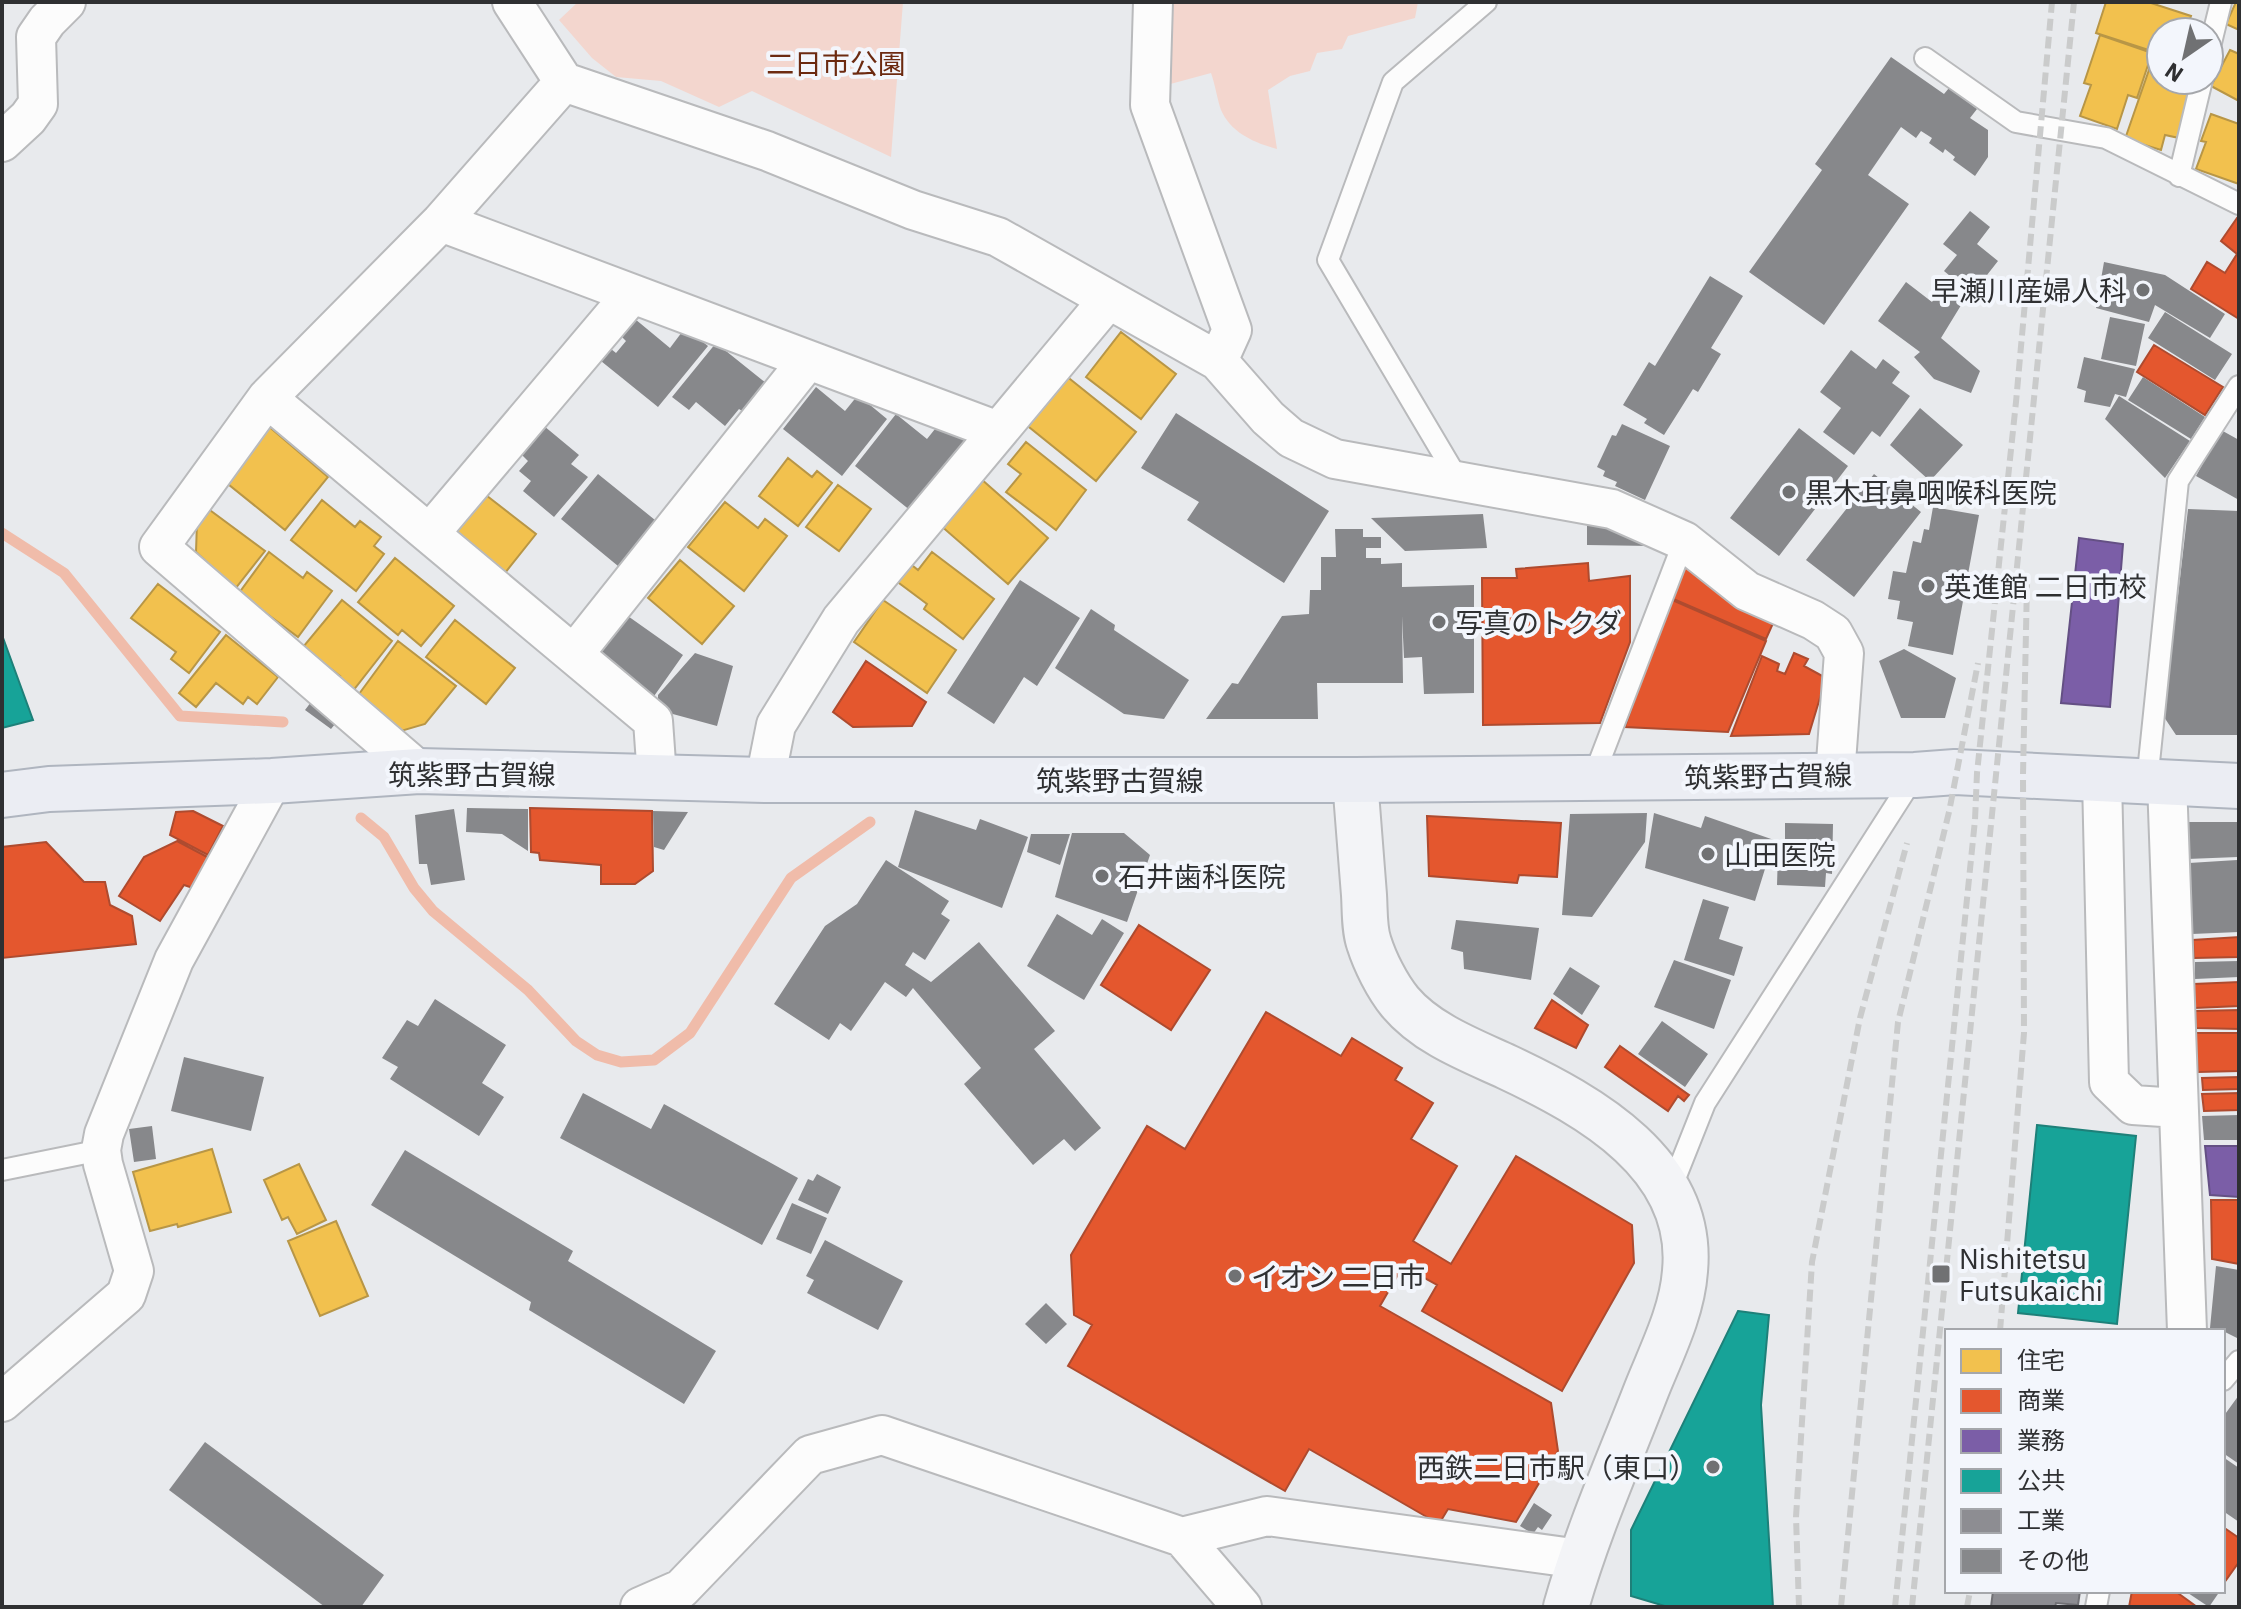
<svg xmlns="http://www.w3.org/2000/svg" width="2241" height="1609" font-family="'IBM Plex Sans','Noto Sans JP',sans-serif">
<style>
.green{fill:#f3d6ce}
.homes{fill:#f2c14e;stroke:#b89646;stroke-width:2}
.shops{fill:#e4572e;stroke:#ae4b2f;stroke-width:2}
.offices{fill:#7b5ea7;stroke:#645084;stroke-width:2}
.public{fill:#17a398;stroke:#1e8079;stroke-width:2}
.industry{fill:#8d8d92;stroke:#717175;stroke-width:2}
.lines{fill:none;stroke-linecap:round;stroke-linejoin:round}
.stream{stroke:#f0bcaa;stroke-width:11}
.building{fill:#87888b}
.lane-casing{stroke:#b9babc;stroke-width:24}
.street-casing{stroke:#b9babc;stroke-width:42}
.secondary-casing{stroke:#b9babc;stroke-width:48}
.primary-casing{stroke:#afb5bf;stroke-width:48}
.lane{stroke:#fcfcfc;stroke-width:20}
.street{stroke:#fcfcfc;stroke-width:38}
.secondary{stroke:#f3f4f7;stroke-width:44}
.primary{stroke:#ebedf3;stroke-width:44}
.rail{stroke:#cacbcb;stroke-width:6;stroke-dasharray:12 6;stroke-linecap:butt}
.poi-dot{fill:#707173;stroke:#f3f6fc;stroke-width:3}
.labels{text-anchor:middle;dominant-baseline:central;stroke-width:8;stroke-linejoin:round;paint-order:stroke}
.park-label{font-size:28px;fill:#6c2a10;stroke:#f3f6fc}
.poi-label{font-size:28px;fill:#2f3032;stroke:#f3f6fc;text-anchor:start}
.street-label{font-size:28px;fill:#2f3032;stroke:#f3f6fc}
</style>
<rect width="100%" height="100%" fill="#e8eaed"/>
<path class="green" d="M578 2H903L891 157 752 91 719 107 661 81 616 77 592 58 559 20Z
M1165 2H1418L1415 18 1348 36 1342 49 1317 53 1310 71 1290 76 1268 90 1277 149C1255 143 1231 133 1221 110 1218 102 1215 84 1211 73L1163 86Z"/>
<path class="homes" d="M2106 2H2148L2191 16 2185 32H2161V54L2096 33Z
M2236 2H2239V30L2226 24Z
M2100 35 2152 53 2137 98 2128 95 2117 129 2080 116 2091 85 2084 83Z
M2230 50 2239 54V101L2211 86Z
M2150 67 2161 69V80H2195L2179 138 2165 135 2161 150 2125 139Z
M2211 114 2239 124V184L2196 169 2206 142 2201 141Z
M1121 332 1176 374 1141 419 1086 377Z
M1060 371 1136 432 1096 481 1024 423Z
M266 424 328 477 285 530 223 480Z
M1026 442 1086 490 1056 530 1006 492 1021 474 1008 464Z
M788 458 812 477 817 471 832 483 798 526 759 496Z
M980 478 1048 538 1008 584 940 525Z
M838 485 871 509 839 551 806 527Z
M482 492 536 534 501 578 455 541 454 527Z
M322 500 355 527 360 521 381 537 374 546 384 554 356 591 291 540Z
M725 502 758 528 765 519 787 536 744 591 688 547Z
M207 508 265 551 235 589 196 552 197 522Z
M269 552 303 578 307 572 332 591 298 637 239 593Z
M932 552 994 599 963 639 924 609 927 604 895 580 908 562 918 570Z
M395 558 454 606 421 646 402 630 398 635 358 602Z
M680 560 734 606 702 644 648 598Z
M158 584 220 632 189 673 171 659 176 652 131 618Z
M342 600 392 641 352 692 336 680 340 676 303 647Z
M883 600 956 650 927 693 854 642Z
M455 620 515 668 486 704 426 657Z
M226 635 278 677 257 704 248 697 243 704 216 683 196 707 179 693Z
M398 641 456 686 425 724 401 731 359 694Z
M212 1149 231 1212 178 1227 177 1224 150 1231 133 1172Z
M299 1164 326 1220 297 1234 288 1217 282 1220 264 1180Z
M336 1221 368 1296 320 1316 288 1241Z"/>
<path class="shops" d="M2237 218 2239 219V319L2191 289 2207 262 2225 273 2237 254 2221 241Z
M2154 345 2223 387 2205 415 2137 372Z
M1688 554 1774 621 1766 639 1671 598Z
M1588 563 1589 581 1630 576V642L1600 723 1483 725 1482 578H1517L1516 569Z
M1670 599 1766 641 1728 732 1625 727Z
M1794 653 1808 659 1804 666 1826 678 1809 734 1731 736 1762 656 1779 664 1777 671 1785 674Z
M866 661 926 702 912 726 853 727 833 712Z
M530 808 652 811 653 871 635 884H601V865L540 860 539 853 531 852Z
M193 811 223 826 208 855 170 835 176 812Z
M1427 816 1561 823 1557 877 1519 875 1517 883 1429 876Z
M177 841 211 859 193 888 184 885 160 921 119 896 144 857Z
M46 842 84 882H105L110 905 132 916 136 944 2 958V847Z
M1139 925 1210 970 1171 1030 1101 985Z
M2239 937V957L2194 958 2193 940Z
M2239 982V1006L2195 1008 2194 984Z
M1552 1000 1588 1025 1576 1048 1535 1028Z
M2239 1010V1029L2196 1028 2195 1011Z
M1266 1012 1341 1056 1352 1038 1402 1068 1395 1080 1433 1103 1411 1139 1457 1166 1413 1241 1451 1264 1516 1156 1632 1225 1634 1263 1562 1391 1422 1311 1437 1285 1403 1266 1380 1306 1551 1403 1558 1451 1516 1522 1448 1509 1439 1524 1309 1449 1285 1491 1068 1366 1092 1325 1074 1315 1071 1255 1147 1126 1185 1149Z
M2195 1033H2239V1071L2198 1072Z
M1620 1046 1689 1095 1684 1101 1678 1096 1668 1111 1605 1067Z
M2239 1077V1089L2203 1090 2202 1078Z
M2239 1093V1110L2204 1111 2202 1094Z
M2211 1200H2239V1264L2212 1259Z
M2223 1527 2239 1538V1562L2224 1583Z
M2132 1591H2175L2197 1607H2129Z"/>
<path class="offices" d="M2079 538 2123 544 2110 707 2061 703Z
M2205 1146H2239V1197L2210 1195Z"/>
<path class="public" d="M2 635 33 720 2 728Z
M2037 1125 2136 1136 2117 1324 2018 1313Z
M1738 1311 1769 1315 1761 1405 1773 1607H1668L1631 1596V1530Z"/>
<path class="industry" d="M1993 1591H2080L2078 1605 2056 1603 2055 1607H1991Z"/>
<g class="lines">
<path class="stream" d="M2 533 64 573 180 716 283 722
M361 818 384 837 414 888 433 911 528 990 576 1041 597 1055 621 1062 654 1060 690 1033 791 878 870 822"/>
</g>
<path class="building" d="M1891 57 1944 94 1949 88 1977 109 1970 118 1988 130V157L1975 176 1953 160 1955 157 1945 149 1943 153 1929 143 1932 138 1921 131 1916 138 1901 127 1868 175 1909 204 1824 325 1749 272 1822 170 1815 164Z
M1970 211 1990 227 1977 244 1998 261 1987 275 1999 284 1984 304 1944 271 1957 255 1943 244Z
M2104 262 2165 275 2225 314 2210 338 2155 305 2149 322 2096 308Z
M1710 276 1743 296 1711 348 1721 354 1698 392 1693 389 1664 435 1644 423 1647 419 1623 405 1649 362 1655 366Z
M1906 282 1932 302 1943 286 1963 302 1941 338 1980 371 1971 393 1934 379 1914 357 1920 352 1878 321Z
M2165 312 2232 354 2215 380 2148 338Z
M2110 317 2145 324 2136 366 2101 359Z
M635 319 670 348 685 328 708 346 658 407 596 357 606 345 616 353 626 341 621 336Z
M716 343 766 383 742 411 739 409 725 426 696 402 689 410 672 397Z
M1851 350 1876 369 1883 359 1900 372 1892 383 1910 396 1880 437 1872 431 1854 455 1823 432 1841 408 1820 392Z
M2084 357 2135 369 2126 397 2115 394 2110 407 2084 402 2086 391 2077 388Z
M2143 377 2205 417 2191 439 2128 400Z
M816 387 845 411 858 395 887 419 842 476 783 429Z
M2119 396 2190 441 2165 478 2105 419Z
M1920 408 1963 445 1930 481 1890 445Z
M1176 413 1329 511 1284 583 1187 520 1199 502 1141 468Z
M896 414 927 439 943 419 968 440 911 511 855 466Z
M1622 424 1670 446 1645 500 1615 486 1617 482 1603 476 1605 471 1597 467 1612 435 1616 436Z
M544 426 579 455 571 464 588 477 554 517 523 491 531 481 519 471 528 461 521 454Z
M1799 428 1848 466 1779 556 1730 518Z
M2221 430 2239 440V500L2196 476Z
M598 474 655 520 618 566 561 519Z
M1874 474 1921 512 1854 597 1806 560Z
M1933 507 1979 515 1953 655 1908 646 1913 622 1897 619 1900 601 1888 599 1893 571 1906 573 1913 541 1921 543 1924 529 1929 530Z
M2188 509 2239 511V735H2176L2164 717Z
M1483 514 1487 548 1405 551 1371 518Z
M1600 525 1627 530 1651 546 1587 545V526Z
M1335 529H1363V537H1381V548H1366V558H1381V564L1402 563V587L1474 585V693L1424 694 1422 657 1404 658 1402 616 1403 683H1317L1318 719H1206L1232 683 1238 684 1282 616 1309 614 1310 590H1321V557H1336Z
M1020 580 1080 618 1037 686 1024 677 994 724 947 693Z
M1091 609 1115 625 1114 630 1189 680 1164 719 1124 714 1055 668Z
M625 614 683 655 652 699 593 658Z
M1904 649 1956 678 1945 718H1901L1879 661Z
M695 653 733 666 717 726 658 710V695Z
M314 698 340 718 331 729 305 710Z
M467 808 528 809V851L502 834 466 832Z
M454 809 465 880 431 885 427 864H419L415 815Z
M915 810 976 830 980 819 1028 837 1002 908 898 867Z
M653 811 688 812 664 850 654 847Z
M1647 813 1645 842 1592 917 1562 915 1570 814Z
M1654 813 1701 828 1705 816 1774 840 1755 901 1645 868Z
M2187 822H2238V857L2187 859Z
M1785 823 1833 824 1832 874 1826 873 1825 887 1777 885 1778 852H1785Z
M1072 833H1124L1150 855 1127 922 1055 897Z
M1031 834H1070L1060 865 1027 852Z
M886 860 949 901 941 914 950 920 925 960 913 952 905 965 931 982 979 942 1055 1031 1034 1049 1101 1128 1075 1151 1064 1139 1033 1165 964 1084 981 1068 913 988 906 997 885 982 851 1031 840 1023 829 1040 774 1004 825 926 857 904Z
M2237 860 2239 932 2192 934 2189 863Z
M1703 899 1729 907 1719 939 1743 947 1734 976 1684 960Z
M1057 914 1092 935 1102 919 1124 933 1084 1000 1027 966Z
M1456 920 1539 928 1531 980 1464 969 1463 952 1451 949Z
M1674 960 1731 980 1714 1029 1654 1007Z
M2239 961V977L2195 979V962Z
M1570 967 1600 986 1582 1015 1553 994Z
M435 999 506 1045 482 1083 504 1097 479 1136 390 1079 398 1067 382 1058 407 1020 418 1026Z
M1662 1021 1708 1054 1685 1087 1638 1054Z
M184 1057 264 1077 251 1131 171 1111Z
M583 1093 651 1129 664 1104 798 1178 762 1245 560 1138Z
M2239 1115V1140H2204L2202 1116Z
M152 1126 156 1159 134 1162 129 1129Z
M405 1150 573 1251 568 1261 716 1351 684 1404 529 1310 531 1302 371 1205Z
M817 1174 841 1187 828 1214 798 1200 808 1179 813 1181Z
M792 1203 827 1218 811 1254 776 1239Z
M825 1240 903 1281 878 1330 807 1293 814 1280 806 1276Z
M2216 1266 2239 1270V1339L2223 1331 2210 1328Z
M1046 1303 1067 1324 1046 1344 1025 1324Z
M2239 1395V1464L2223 1453V1417Z
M205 1442 384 1575 361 1607H325L169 1490Z
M2223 1457 2239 1468V1522L2223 1511Z
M1534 1503 1552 1515 1542 1530 1538 1527 1533 1534 1520 1526Z
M2185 1591H2220L2209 1607Z"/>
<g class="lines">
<g class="lane-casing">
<path id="lane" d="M2209 51 2221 2
M1925 58 2016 122 2106 138 2239 204
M2179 176 2202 80
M1459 481 1328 260 1393 82 1486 2
M1593 778 1684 541
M2147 782 2178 481 2239 386
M2 1170 101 1150
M1670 1191 1705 1103 1915 775
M2223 1380 2239 1361
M2096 1607 2099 1591"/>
</g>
<g class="street-casing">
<path id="street" d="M512 2 564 82 767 151 913 210 998 237 1218 361 1268 418 1291 438 1335 459 1612 509 1684 541 1747 591 1813 620 1833 633 1844 653 1835 776
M1153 2 1150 105 1232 330 1218 361
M2 142 28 118 38 104 36 37 47 21 66 2
M441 222 998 431
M267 398 653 721 657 777
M430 533 632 294
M574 654 808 360
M419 771 159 547 267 398 441 222 564 82
M2102 779 2109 1082 2133 1105 2178 1108
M765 780 776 725 841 620 1108 300
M2167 782 2187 1331
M2 1402 126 1295 134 1271 103 1164 101 1150 104 1134 174 960 272 781
M1182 1537 1267 1516 1580 1559
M640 1607 681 1589 810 1455 882 1435 1182 1537 1242 1607"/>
</g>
<g class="secondary-casing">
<path id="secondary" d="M1355 780C1358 818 1361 857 1364 895 1365 910 1364 929 1369 943 1375 962 1387 986 1400 1002 1427 1034 1470 1050 1507 1067 1590 1106 1695 1165 1685 1271 1682 1313 1661 1353 1646 1391 1618 1463 1587 1533 1566 1607"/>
</g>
<g class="primary-casing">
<path id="primary" d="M2 795 49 789 272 781 419 771 765 780H1355L1915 775 1955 772 2239 786"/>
</g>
<use href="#lane" class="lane"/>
<use href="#street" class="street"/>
<use href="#secondary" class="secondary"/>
<use href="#primary" class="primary"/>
<path class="rail" d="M2000 1331 2024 1033 2023 775 2027 583
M1799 1607 1796 1517 1812 1262 1860 1018 1907 843
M1841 1607 1898 1022 1949 812 1978 663
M1895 1607 1975 820 1977 773 2016 402 2052 2
M1912 1607 2074 2
M1967 1607 1970 1591"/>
</g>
<g class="poi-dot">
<circle cx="2143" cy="290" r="8"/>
<circle cx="1789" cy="492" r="8"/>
<circle cx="1928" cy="586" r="8"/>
<circle cx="1439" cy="622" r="8"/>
<circle cx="1708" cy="854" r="8"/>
<circle cx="1102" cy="876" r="8"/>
<rect x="1931" y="1264" width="20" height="20" rx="4"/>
<circle cx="1235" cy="1276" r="8"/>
<circle cx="1713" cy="1467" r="8"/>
</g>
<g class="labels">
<g class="park-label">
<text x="836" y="63">二日市公園</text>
</g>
<g class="poi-label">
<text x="2127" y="290" text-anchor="end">早瀬川産婦人科</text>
<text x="1805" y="492">黒木耳鼻咽喉科医院</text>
<text x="1944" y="586">英進館 二日市校</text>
<text x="1455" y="622">写真のトクダ</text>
<text x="1724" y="854">山田医院</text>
<text x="1118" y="876">石井歯科医院</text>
<text x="1959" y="1258">Nishitetsu<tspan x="1959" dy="32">Futsukaichi</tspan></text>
<text x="1251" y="1276">イオン 二日市</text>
<text x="1697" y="1467" text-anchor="end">西鉄二日市駅（東口）</text>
</g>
<g class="street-label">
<text x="472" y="774">筑紫野古賀線</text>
<text transform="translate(1768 776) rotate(-1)">筑紫野古賀線</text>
<text x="1120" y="780">筑紫野古賀線</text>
</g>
</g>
<rect width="2241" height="1609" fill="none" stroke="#2f3032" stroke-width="8"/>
<rect x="1945" y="1329" width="280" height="264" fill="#f3f6fc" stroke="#a5a7ab" stroke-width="2"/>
<rect x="1961" y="1349" width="40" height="24" fill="#f2c14e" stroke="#a5a7ab" stroke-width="2"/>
<text x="2017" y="1369" font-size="24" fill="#2f3032">住宅</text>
<rect x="1961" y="1389" width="40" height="24" fill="#e4572e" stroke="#a5a7ab" stroke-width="2"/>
<text x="2017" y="1409" font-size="24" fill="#2f3032">商業</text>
<rect x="1961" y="1429" width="40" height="24" fill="#7b5ea7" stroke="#a5a7ab" stroke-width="2"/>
<text x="2017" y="1449" font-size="24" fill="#2f3032">業務</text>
<rect x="1961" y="1469" width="40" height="24" fill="#17a398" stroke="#a5a7ab" stroke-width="2"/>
<text x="2017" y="1489" font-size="24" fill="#2f3032">公共</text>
<rect x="1961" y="1509" width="40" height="24" fill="#8d8d92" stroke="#a5a7ab" stroke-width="2"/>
<text x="2017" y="1529" font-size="24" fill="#2f3032">工業</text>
<rect x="1961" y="1549" width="40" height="24" fill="#87888b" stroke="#a5a7ab" stroke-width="2"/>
<text x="2017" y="1569" font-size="24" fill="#2f3032">その他</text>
<g transform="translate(2185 56) rotate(214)"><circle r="38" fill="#f3f6fc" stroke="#a5a7ab" stroke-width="2"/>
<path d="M0-6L14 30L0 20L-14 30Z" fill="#707173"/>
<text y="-12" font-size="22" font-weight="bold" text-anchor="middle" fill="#2f3032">N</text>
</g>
</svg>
